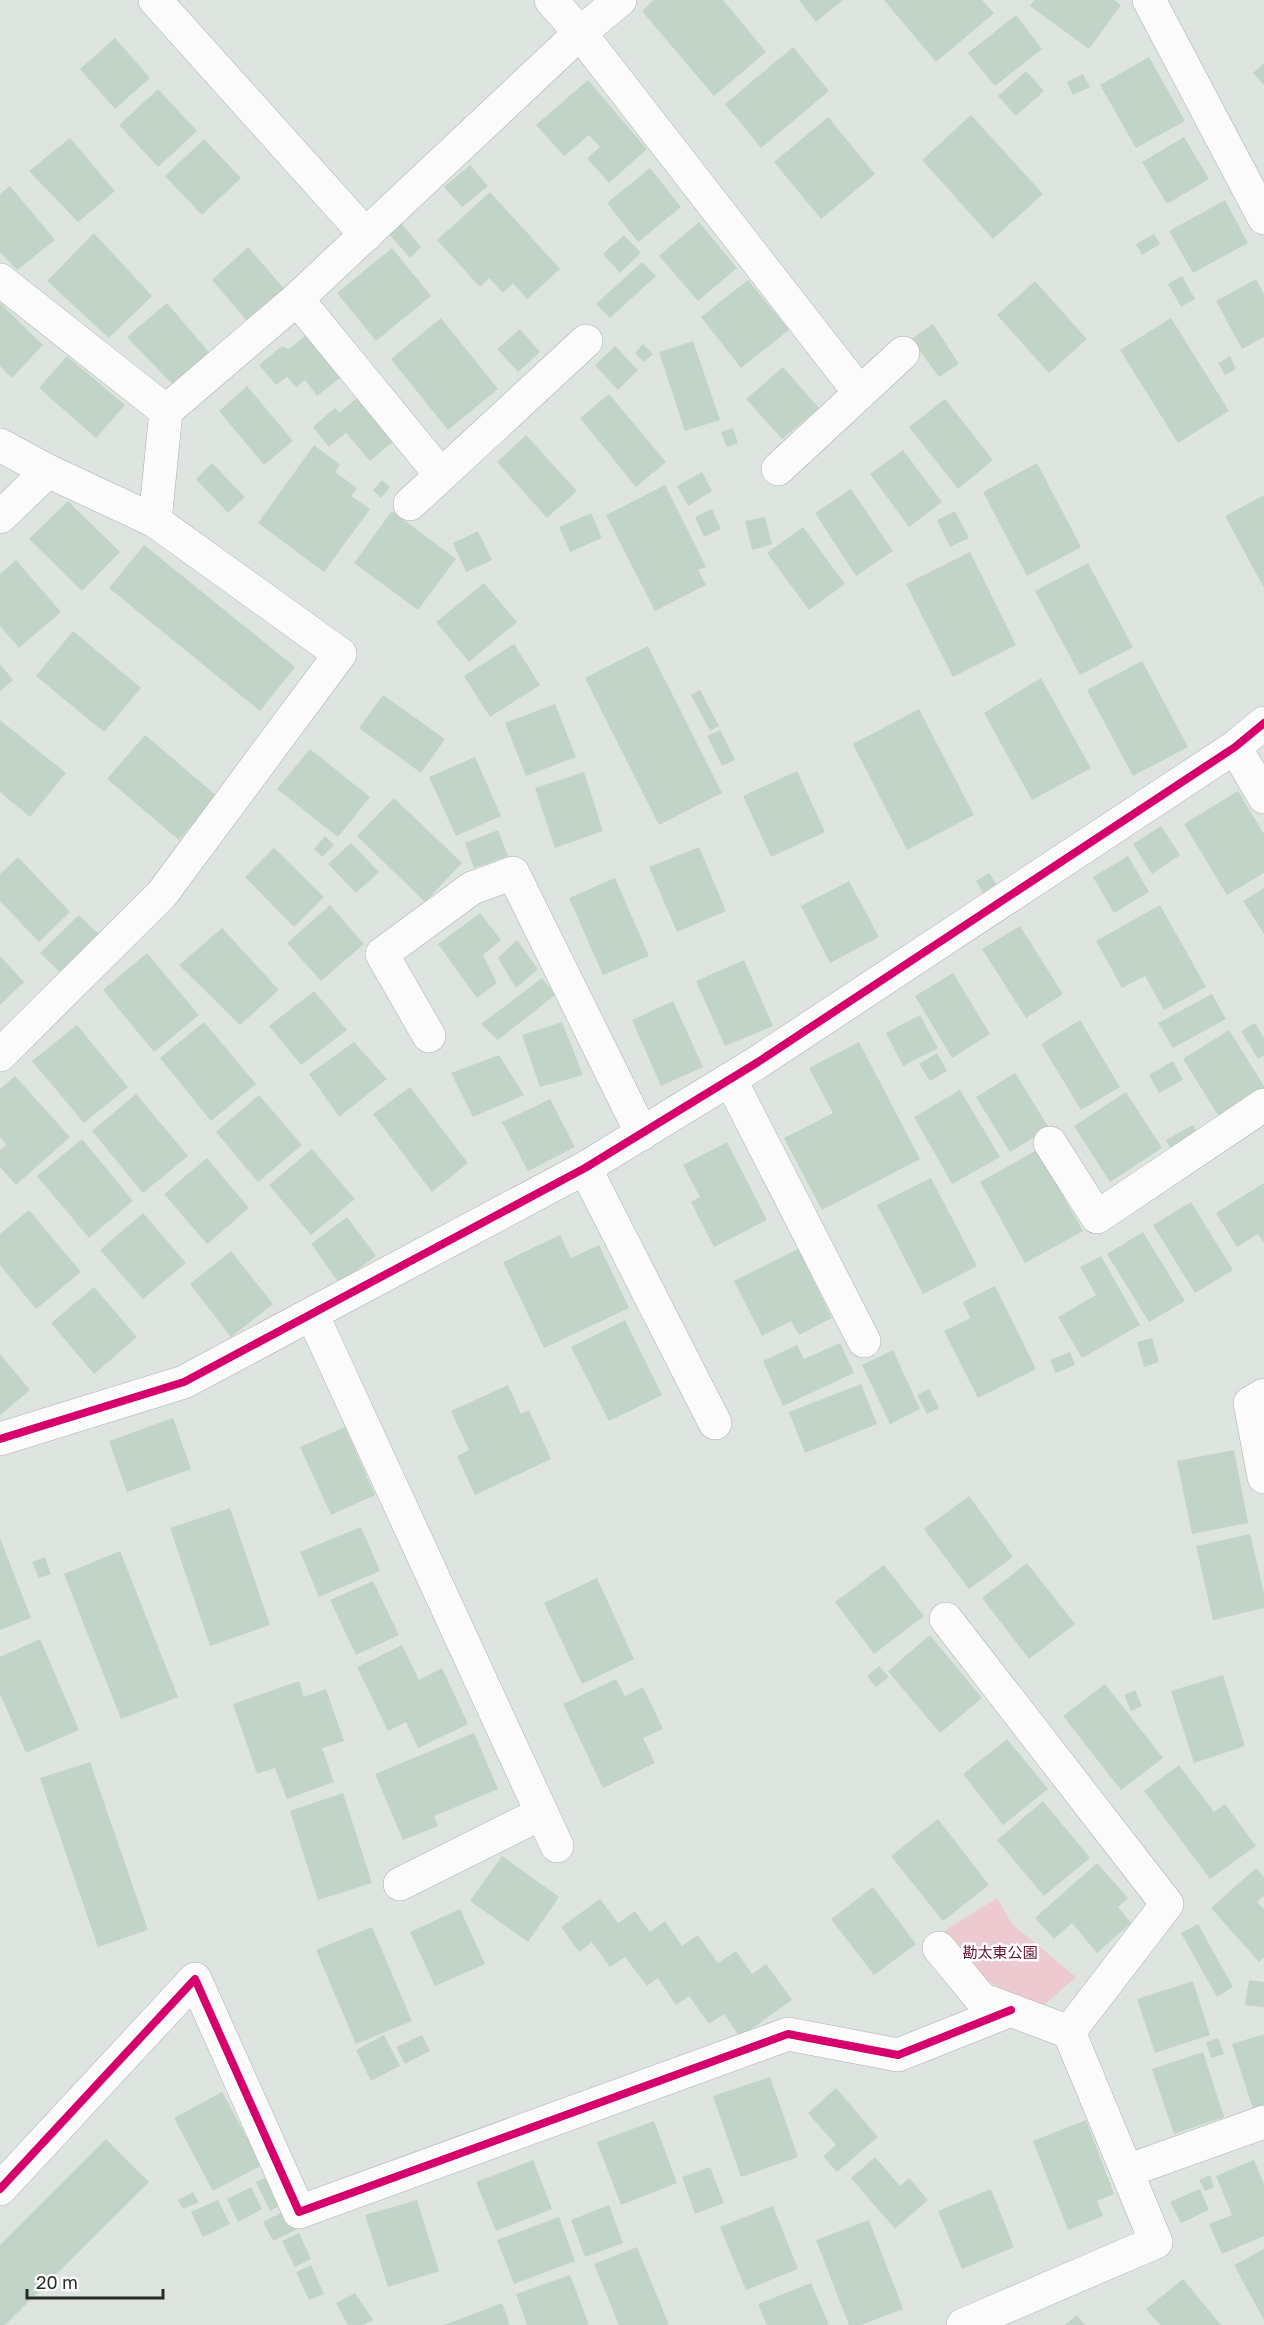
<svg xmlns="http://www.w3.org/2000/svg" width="1264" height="2325" font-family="'Golos Text','Noto Sans JP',sans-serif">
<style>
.green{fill:#edcacf}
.building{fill:#c1d4c7}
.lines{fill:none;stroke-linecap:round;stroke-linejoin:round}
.minor-casing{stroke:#aaafab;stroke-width:34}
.minor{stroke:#fafbfa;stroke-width:33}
.cycleway-casing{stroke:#fff;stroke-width:11}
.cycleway{stroke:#d6006c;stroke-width:8}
.labels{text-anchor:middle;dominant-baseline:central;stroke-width:5;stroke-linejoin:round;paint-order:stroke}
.park-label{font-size:15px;fill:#63122e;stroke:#fff}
</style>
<rect width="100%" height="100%" fill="#dee5e0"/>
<path class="green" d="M997 1898 1012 1924 1076 1977 1037 2011 979 1975 944 1931Z"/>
<path class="building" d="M654 0H723L766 52 714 96 642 11Z
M799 0H843L816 22Z
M884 0H982L994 13 936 62Z
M1034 0H1114L1121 5 1089 49 1030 6Z
M1016 15 1042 49 995 86 968 53Z
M115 38 150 78 115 109 80 69Z
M793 47 829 91 761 148 725 104Z
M1149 57 1185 121 1136 148 1100 85Z
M1264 63V85L1253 73Z
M1026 71 1044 91 1016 116 998 96Z
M1083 74 1090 87 1073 95 1067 82Z
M588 80 647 149 609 183 587 158 600 147 589 135 564 156 536 125Z
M158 89 197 131 158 167 119 125Z
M971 115 1043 194 993 239 922 160Z
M828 117 875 174 821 219 774 162Z
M1184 137 1209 179 1167 204 1142 162Z
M70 138 115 191 78 222 29 171Z
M204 139 241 178 202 215 165 176Z
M470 165 488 186 462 207 444 187Z
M650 168 681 207 638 242 607 203Z
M10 186 55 240 17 270 0 252V194Z
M490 192 560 269 527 299 513 283 503 293 489 278 480 287 437 240Z
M1225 200 1248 243 1193 273 1169 231Z
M400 222 421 247 410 258 388 233Z
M699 222 737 268 698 301 659 256Z
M94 233 152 296 109 338 47 281Z
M1154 234 1160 244 1142 255 1136 244Z
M624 235 641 253 620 273 603 254Z
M248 247 286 291 248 322 212 280Z
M392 248 431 296 376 341 337 293Z
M642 262 656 276 610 318 596 304Z
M1182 276 1195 299 1181 307 1168 284Z
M1256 279 1264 294V337L1242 349 1216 301Z
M748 280 789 330 741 368 701 317Z
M1035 281 1087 339 1049 373 997 315Z
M0 303 43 345 12 378 0 366Z
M167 303 212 356 175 387 127 337Z
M441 318 498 389 448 430 391 359Z
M1171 318 1229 411 1178 443 1120 350Z
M933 324 959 364 939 377 911 339Z
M520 329 540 352 518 372 497 349Z
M310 332 345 374 317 396 305 380 296 387 287 377 276 385 259 365 282 346 289 349Z
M693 341 720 420 685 431 659 352Z
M643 344 653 354 644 362 635 353Z
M615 346 638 370 618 390 595 365Z
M67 356 125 405 96 438 39 388Z
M1230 356 1236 369 1225 375 1218 363Z
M783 367 819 408 782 439 746 399Z
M247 386 293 441 264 465 219 411Z
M364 392 401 435 370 461 346 433 329 447 313 427 335 408 339 413Z
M609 394 666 462 636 487 580 418Z
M945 399 993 460 958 489 909 427Z
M733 428 738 443 727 447 721 432Z
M526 435 577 491 547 518 497 462Z
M314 445 340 465 335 472 357 488 351 496 370 509 324 572 258 523Z
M903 450 942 502 909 527 870 474Z
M212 463 245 497 228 513 196 479Z
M1037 463 1081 547 1027 576 983 492Z
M702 472 712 491 688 506 677 486Z
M382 480 390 487 381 498 373 490Z
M665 485 706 567 698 570 706 585 655 611 606 515Z
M851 489 893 551 856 576 815 513Z
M1264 495V588L1225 516Z
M68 501 120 552 82 591 29 539Z
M712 509 721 529 704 537 695 517Z
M392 511 456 559 418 610 354 563Z
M955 511 969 538 950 547 937 520Z
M591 513 602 538 570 552 559 527Z
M765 517 772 544 752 550 745 521Z
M803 527 845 584 809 610 767 553Z
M478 531 492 560 466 572 453 543Z
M144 545 295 667 260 711 109 588Z
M970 552 1016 645 953 677 906 584Z
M16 560 61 612 19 648 0 626V574Z
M1088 563 1133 647 1080 675 1035 591Z
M484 583 517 622 469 662 436 622Z
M73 631 141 688 104 732 36 676Z
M514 644 540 685 490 717 464 676Z
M648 646 722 793 659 825 585 678Z
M1142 661 1188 747 1133 776 1087 690Z
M0 664 13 680 0 691Z
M1041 678 1091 768 1032 800 984 713Z
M700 690 719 726 710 731 691 695Z
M383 695 445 739 421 773 359 728Z
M555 704 576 757 526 776 505 723Z
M919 709 974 815 907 850 853 744Z
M0 720 66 773 30 817 0 792Z
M720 730 735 760 722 766 707 736Z
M145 735 217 796 179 840 107 779Z
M310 749 370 797 338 837 277 789Z
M475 757 501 816 456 836 429 777Z
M797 771 825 832 771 857 743 796Z
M584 772 603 831 555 848 535 788Z
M1238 791 1264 834V873L1227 895 1184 824Z
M394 798 462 863 425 902 357 836Z
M1161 826 1180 855 1152 874 1133 844Z
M498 830 508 856 474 868 465 843Z
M325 836 334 845 322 857 314 849Z
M351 843 379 872 356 893 328 864Z
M699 847 726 911 677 932 649 867Z
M274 848 324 897 294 927 245 877Z
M1128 856 1149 892 1114 913 1093 877Z
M18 857 70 912 39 942 0 901V874Z
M989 873 996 884 983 893 976 881Z
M615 878 649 956 603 975 569 898Z
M849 881 879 937 830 963 801 906Z
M1264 888V934L1243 901Z
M330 905 364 944 321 981 287 943Z
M1160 905 1206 987 1164 1010 1145 976 1122 988 1096 941Z
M480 913 501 940 483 955 497 983 477 998 438 944Z
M79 915 106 941 67 979 40 953Z
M1020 926 1063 994 1026 1018 982 949Z
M222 928 279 990 240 1025 179 965Z
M517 940 538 969 516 988 498 958Z
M147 953 199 1015 154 1052 103 990Z
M0 956 24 982 0 1005Z
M744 960 773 1026 725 1046 696 981Z
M953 973 990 1034 952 1058 915 996Z
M542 978 555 995 498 1040 481 1024Z
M314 991 347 1030 301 1065 269 1026Z
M1212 994 1226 1019 1173 1048 1158 1023Z
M673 1001 703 1067 661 1086 632 1020Z
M920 1015 938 1048 903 1066 886 1033Z
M1080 1020 1120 1087 1081 1110 1041 1044Z
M204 1022 256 1084 211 1121 160 1058Z
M562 1022 583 1075 540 1087 522 1035Z
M1255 1023 1264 1038V1055L1258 1059 1241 1031Z
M77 1025 128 1087 84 1123 32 1061Z
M1229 1030 1264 1086V1097L1223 1123 1183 1059Z
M354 1042 387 1079 339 1117 309 1074Z
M859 1042 920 1159 822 1210 784 1138 833 1113 809 1068Z
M937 1053 947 1071 930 1081 919 1064Z
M499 1055 524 1095 473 1117 451 1073Z
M1173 1061 1183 1080 1159 1093 1149 1075Z
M1015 1073 1049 1128 1010 1152 976 1097Z
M15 1076 70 1137 16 1185 0 1167V1150L7 1145 0 1137V1089Z
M410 1087 468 1163 432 1192 373 1114Z
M960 1090 1000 1157 952 1184 914 1117Z
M1126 1092 1162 1148 1110 1182 1074 1126Z
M136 1094 188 1156 143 1193 92 1131Z
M259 1095 302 1145 258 1182 216 1132Z
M550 1099 575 1147 528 1171 502 1122Z
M1193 1125 1201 1140 1174 1155 1166 1140Z
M82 1139 133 1201 89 1238 37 1176Z
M727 1142 767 1220 714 1247 691 1202 700 1197 683 1165Z
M312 1149 355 1199 311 1235 269 1185Z
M1037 1150 1083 1231 1025 1263 980 1182Z
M207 1158 249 1208 207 1244 164 1194Z
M931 1178 977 1266 923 1294 877 1205Z
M1264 1183V1243L1258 1234 1237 1247 1216 1213Z
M1191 1202 1233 1270 1195 1293 1153 1225Z
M29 1210 81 1272 36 1309 0 1265V1234Z
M143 1213 186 1263 143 1299 100 1250Z
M347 1217 376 1256 339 1283 311 1244Z
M1143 1232 1185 1301 1149 1322 1107 1254Z
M560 1235 571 1258 599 1245 629 1308 544 1348 503 1262Z
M798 1249 832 1318 799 1335 791 1321 762 1336 734 1281Z
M231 1251 273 1304 231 1337 190 1284Z
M1101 1256 1140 1325 1082 1358 1058 1317 1096 1295 1080 1267Z
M995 1286 1036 1369 978 1398 944 1331 970 1318 963 1302Z
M94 1287 137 1337 94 1374 51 1323Z
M625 1320 662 1395 609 1421 571 1347Z
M1152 1338 1159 1362 1144 1367 1137 1342Z
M840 1343 854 1373 783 1406 763 1361 797 1345 804 1359Z
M893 1350 920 1409 890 1424 862 1365Z
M1070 1352 1075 1365 1056 1373 1050 1360Z
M0 1354 30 1390 0 1415Z
M861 1384 877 1424 805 1453 789 1412Z
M508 1385 521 1414 529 1410 551 1459 475 1495 457 1456 469 1450 451 1411Z
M929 1389 939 1408 927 1414 917 1395Z
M173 1418 191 1469 127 1492 109 1441Z
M345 1427 375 1495 331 1515 300 1447Z
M1234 1450 1248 1523 1192 1534 1177 1461Z
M969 1496 1013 1557 969 1589 924 1529Z
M230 1508 270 1625 210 1646 170 1528Z
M361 1527 380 1571 319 1597 300 1552Z
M1250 1534 1264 1593V1608L1213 1620 1196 1546Z
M0 1538 31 1618 0 1630Z
M120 1551 178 1697 121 1719 64 1574Z
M45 1557 51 1574 39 1578 32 1562Z
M1027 1563 1075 1624 1029 1659 982 1598Z
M884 1565 924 1616 874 1654 835 1602Z
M597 1578 634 1659 582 1684 544 1603Z
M373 1581 399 1635 356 1655 330 1600Z
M930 1635 982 1698 940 1733 888 1671Z
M40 1639 79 1730 26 1753 0 1694V1657Z
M402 1645 419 1680 442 1668 468 1724 418 1748 406 1722 388 1731 357 1667Z
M879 1666 889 1677 876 1687 867 1676Z
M1223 1675 1245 1746 1194 1763 1171 1691Z
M616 1679 625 1696 643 1687 663 1729 643 1738 655 1763 603 1788 563 1704Z
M299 1681 304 1697 326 1689 344 1741 322 1748 334 1782 287 1799 275 1768 257 1774 233 1704Z
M1105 1684 1163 1758 1121 1790 1063 1716Z
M1135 1690 1142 1706 1131 1711 1124 1695Z
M474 1733 498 1789 434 1816 438 1826 403 1840 375 1774Z
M1007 1739 1048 1789 1003 1825 963 1774Z
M90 1762 148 1930 98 1947 40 1778Z
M1179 1765 1214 1812 1225 1804 1256 1846 1210 1879 1144 1791Z
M343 1793 372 1883 318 1900 290 1811Z
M1043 1801 1090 1858 1044 1896 997 1840Z
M938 1819 989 1885 943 1921 891 1856Z
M502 1856 559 1897 528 1942 470 1901Z
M1097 1863 1128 1898 1118 1907 1131 1923 1097 1953 1072 1923 1054 1939 1035 1918Z
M1256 1868 1264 1877V1896L1257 1902 1264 1909V1957L1259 1962 1211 1908Z
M873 1887 916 1944 874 1975 831 1919Z
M600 1899 618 1923 635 1911 650 1932 665 1921 682 1946 698 1935 718 1963 736 1951 752 1974 766 1964 792 2000 740 2037 724 2014 709 2024 689 1996 676 2005 658 1978 647 1986 625 1957 610 1967 592 1942 579 1952 561 1927Z
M460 1909 485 1964 435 1986 410 1932Z
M1198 1924 1233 1987 1217 1997 1181 1933Z
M372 1927 412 2021 356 2044 316 1950Z
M1249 1980 1264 1982V2007L1245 2005Z
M1193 1981 1210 2035 1155 2053 1137 1999Z
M1264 2034V2112L1255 2115 1232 2044Z
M384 2035 400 2066 371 2081 356 2050Z
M422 2035 430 2051 405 2064 396 2047Z
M1218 2038 1224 2054 1211 2058 1206 2042Z
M1203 2052 1224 2117 1174 2134 1152 2069Z
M770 2077 798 2157 741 2177 713 2096Z
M836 2088 878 2137 837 2172 823 2156 836 2145 808 2113Z
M222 2092 262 2165 213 2191 174 2118Z
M1086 2120 1114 2194 1097 2201 1103 2216 1068 2230 1033 2141Z
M654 2121 677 2183 621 2205 597 2142Z
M106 2139 149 2182 5 2325H0V2245Z
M875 2157 900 2186 909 2178 928 2200 895 2229 851 2178Z
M533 2160 552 2209 496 2231 476 2182Z
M1254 2160 1264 2184V2236L1222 2254 1209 2224 1232 2215 1216 2176Z
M710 2167 724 2203 695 2214 682 2177Z
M270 2175 283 2204 270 2211 256 2182Z
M1210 2175 1214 2187 1205 2191 1199 2180Z
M251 2187 262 2209 238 2222 227 2199Z
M991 2189 1014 2247 962 2269 938 2211Z
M1200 2189 1209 2210 1181 2223 1170 2202Z
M193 2192 199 2202 183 2209 178 2200Z
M218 2200 230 2224 203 2237 191 2212Z
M417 2200 439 2271 388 2287 365 2215Z
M609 2205 623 2243 585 2257 571 2220Z
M773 2206 798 2269 746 2290 720 2227Z
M288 2209 298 2229 273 2241 263 2222Z
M559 2217 575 2261 514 2284 497 2240Z
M869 2220 903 2309 861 2325H849L816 2240Z
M299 2233 311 2259 295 2267 282 2241Z
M637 2247 669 2325H619L594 2264Z
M1264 2249V2320L1234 2265Z
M311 2265 324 2294 309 2300 296 2272Z
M570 2275 589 2325H527L516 2294Z
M1183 2279 1221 2325H1160L1146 2309Z
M811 2283 829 2325H767L758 2304Z
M355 2293 373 2320 363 2325H348L336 2303Z
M502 2303 510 2325H444Z
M1077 2315 1085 2325H1065Z"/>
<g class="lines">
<g class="minor-casing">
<path id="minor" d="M155 0 366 235
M551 0 580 33 860 393
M1149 0 1264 218
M0 280 166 411 155 521 340 654 162 894 0 1055
M297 299 441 475
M166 411 297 299 580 33 620 0
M0 445 48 471
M778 469 903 353
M410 504 586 341
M0 517 48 471 155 521
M1235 747 1264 797
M429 1036 382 954 472 888 513 873 642 1134
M730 1079 864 1341
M1050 1143 1097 1217 1264 1105
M585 1168 715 1423
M312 1314 557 1846
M1264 1395 1250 1403 1264 1477
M0 1439 184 1382 585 1168 758 1062 1235 747 1264 723
M946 1619 1167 1904 1069 2032 1156 2242 963 2325
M400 1884 542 1813
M939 1948 981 1999 1069 2032
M1127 2171 1264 2122
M0 2189 195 1979 299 2212 788 2034 898 2055 1011 2010"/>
</g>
<use href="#minor" class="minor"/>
<g class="cycleway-casing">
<path id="cycleway" d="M0 1439 184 1382 585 1168 758 1062 1235 747 1264 723
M0 2189 195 1979 299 2212 788 2034 898 2055 1011 2010"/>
</g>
<use href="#cycleway" class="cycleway"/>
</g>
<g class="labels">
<g class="park-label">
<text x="1000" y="1952">勘太東公園</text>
</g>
</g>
<path d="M27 2289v9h136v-9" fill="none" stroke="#272c29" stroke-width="3"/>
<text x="36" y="2289" font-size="18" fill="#272c29" stroke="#ffffff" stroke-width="4.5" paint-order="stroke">20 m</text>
</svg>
